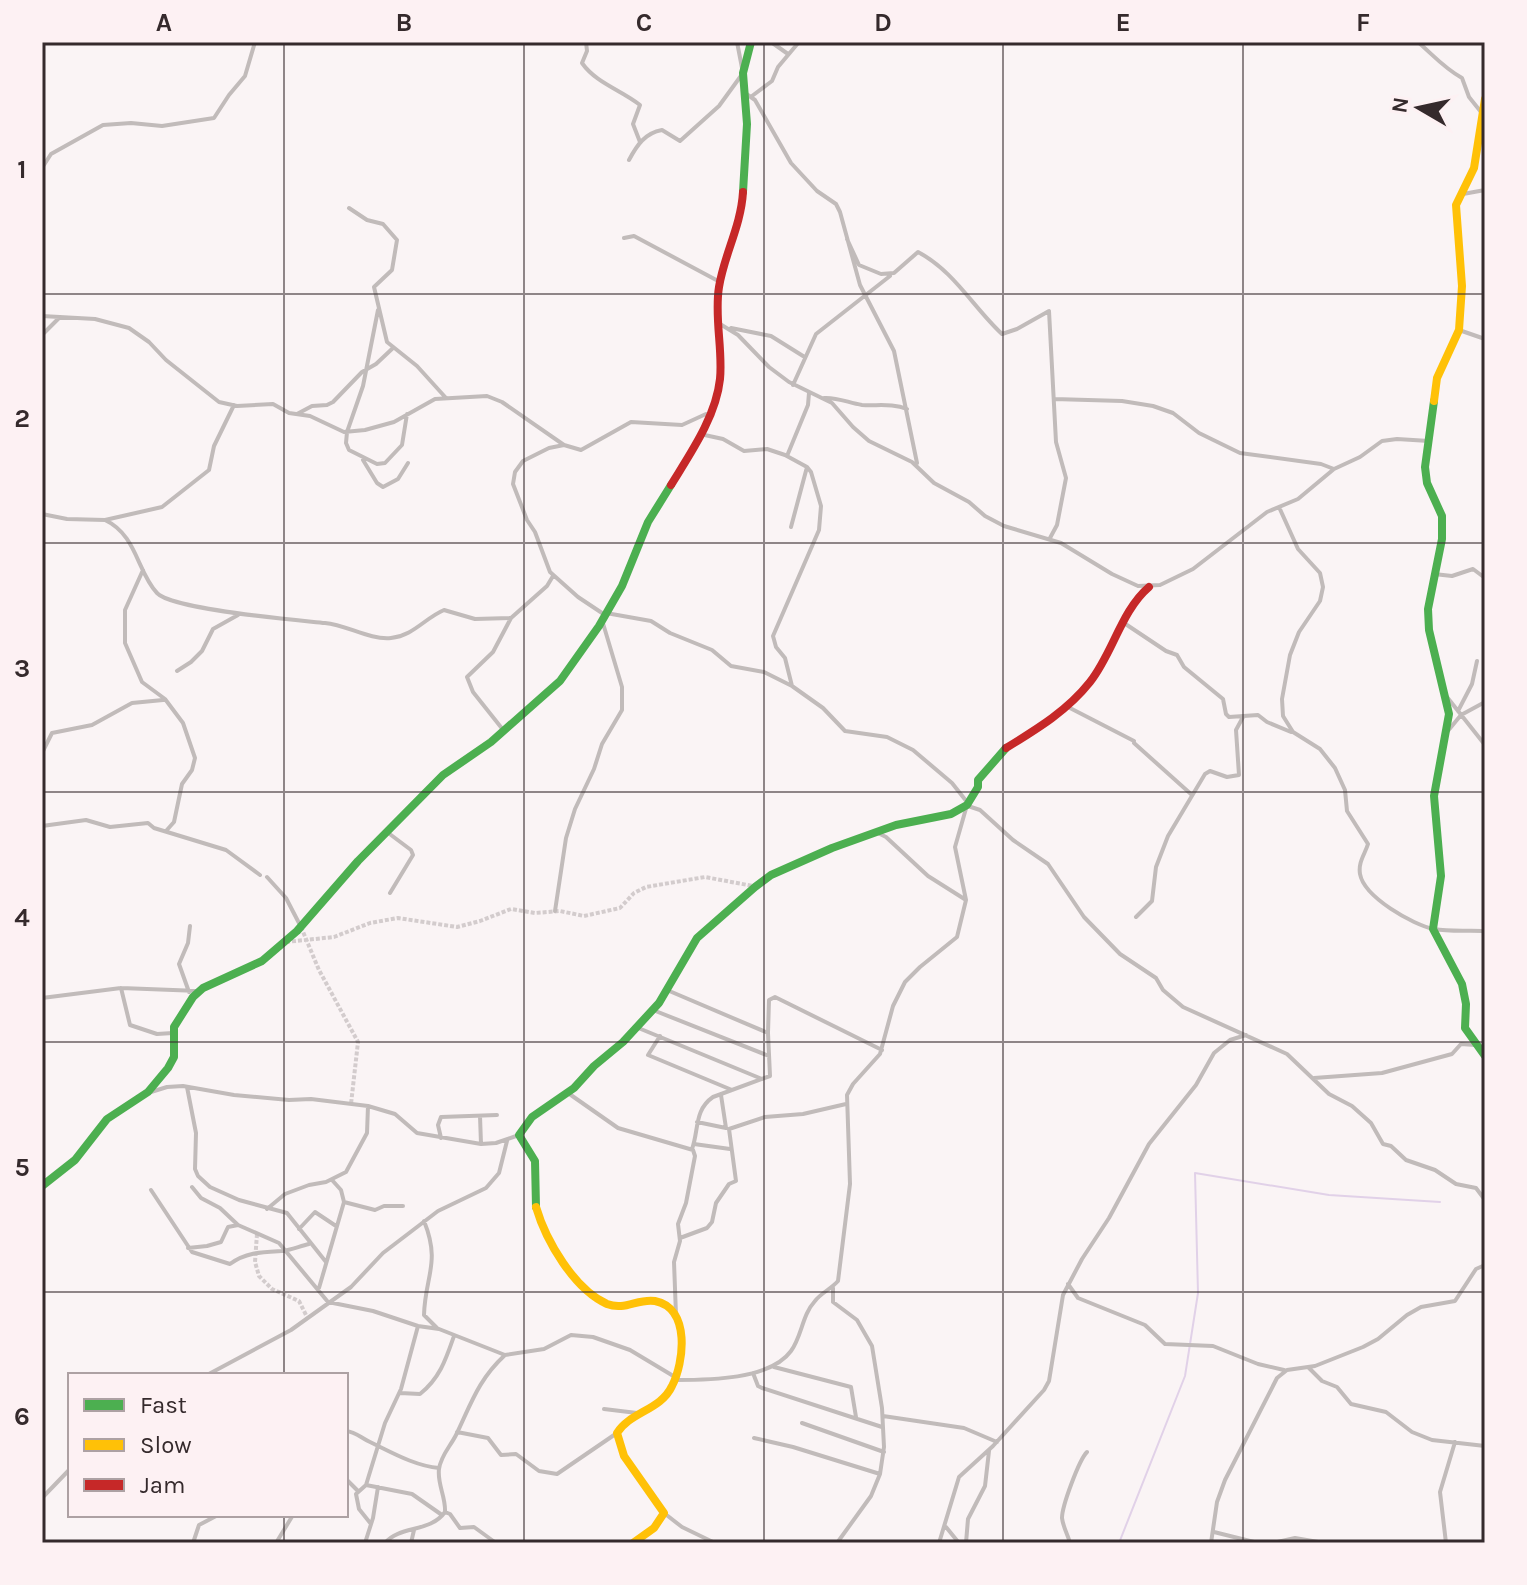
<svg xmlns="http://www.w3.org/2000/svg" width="1527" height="1585" font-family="Karla,sans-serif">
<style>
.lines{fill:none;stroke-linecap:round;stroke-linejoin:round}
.stream{stroke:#e1d1e8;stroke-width:2}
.street-tunnel{stroke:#d3cccd;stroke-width:4;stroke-dasharray:4 2;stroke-linecap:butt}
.street{stroke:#c1bbba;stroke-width:4}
.fast{stroke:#4caf50;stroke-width:8}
.slow{stroke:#ffc107;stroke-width:8}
.jam{stroke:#c62828;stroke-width:8}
.grid{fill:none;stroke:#352a2c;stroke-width:2;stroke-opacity:0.55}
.neatline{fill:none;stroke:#352a2c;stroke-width:3}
.grid-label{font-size:26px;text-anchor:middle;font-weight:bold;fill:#352a2c}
</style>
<rect width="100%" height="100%" fill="#faf4f5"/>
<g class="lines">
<path class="stream" d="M1119 1543 1185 1376 1198 1293 1195 1173 1329 1195 1440 1202"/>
<path class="street-tunnel" d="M301 927 319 970 358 1042 351 1104
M286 942 334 937 370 923 398 918 457 927 480 921 511 909 535 913 560 911 584 916 620 908 634 893 646 887 705 877 753 886
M257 1234 255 1262 259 1276 272 1289 299 1301 307 1317"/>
<path class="street" d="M586 42 587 51 582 63C596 83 621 90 640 105L633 124 640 142
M771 42 788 54
M1418 42C1434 56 1444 68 1462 78L1469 97 1481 112
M745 93 755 100 791 163 817 191 836 204 840 212 860 285 894 351 917 463
M752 96 772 81 778 67 799 42
M629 160C637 145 645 133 662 130L680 141 719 106 743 73 737 42
M42 168 51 154 103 125 131 123 162 126 214 118 229 95 245 76 255 42
M1463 194 1485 190
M349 208 367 220 383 224 397 240 392 270 374 287 387 342 417 366 446 398
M624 238 634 236 720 282
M847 239 859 265 881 274 894 273 918 252C954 271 973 307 1002 334L1017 329 1049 311 1056 442 1066 478 1057 525 1050 538
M378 310 363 386 347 432 346 443 349 450 377 464 385 463 402 445 407 414
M42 316 95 319 129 328 149 342 166 360 219 402 237 406 273 404 289 413 310 416 344 432 365 430 394 422 435 399 487 396 502 402 564 445 581 450 631 422 682 425 706 414
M720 324 738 335 769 367 789 382 832 403 853 427 869 441 912 462 934 483 969 502 985 516 1004 526 1061 543 1112 574 1138 586 1160 585 1193 569 1267 512 1298 499 1334 469 1360 457 1382 441 1397 439 1429 441
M731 328 771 336 803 356
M1459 330 1485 339
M42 335 60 317
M793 385 816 334 890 276
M824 398C837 397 849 403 862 405 877 406 893 403 907 409
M1054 399 1122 401 1153 406 1173 413 1199 433 1240 453 1321 464 1334 469
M297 414 312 406 327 405 333 402 362 372 376 364 393 348
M700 434 723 439 744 451 767 449 785 455 807 467 811 472 821 506 819 530 773 636 776 647 785 658 792 686
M564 445 549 448 523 461 515 472 513 484 527 520 535 532 550 572 578 597 605 615
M787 456 808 405 809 393
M363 460 377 483 383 487 398 479 408 463
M1279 507 1298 549 1320 573 1323 587 1320 601 1299 632 1290 655 1282 699 1283 716 1293 732 1320 749 1335 768 1345 790 1347 811 1368 844C1365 854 1358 862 1360 874 1364 897 1413 925 1434 929 1451 932 1468 930 1485 931
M42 514 67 519 105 520 162 507 209 470 214 446 234 405
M105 520C137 535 137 572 157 593 173 610 297 620 325 623 347 625 369 640 391 638 413 636 425 618 444 610L475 619 511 618
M791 527 807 467
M143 570 125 610V643L142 682 165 699 183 723 195 758 192 770 182 784 174 822 166 831
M1434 574 1452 576 1473 569 1485 578
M606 613 651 621 670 633 712 650 731 666 764 672 792 686 823 708 845 731 887 737 913 750 952 783 967 802
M1124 623 1166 651 1177 655 1184 667 1223 699 1226 714 1229 717 1258 715 1267 722 1291 732
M177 671 191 662 202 651 213 629 238 615
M1447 697 1485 745
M1068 707 1134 741
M1458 711 1472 684 1477 661
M504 731 473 692 467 677 493 652 511 618 547 586 553 576
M1447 732 1461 715 1485 702
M1134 743 1192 795
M42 753 52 733 92 725 132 703 163 700
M968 806 980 810 1013 840 1048 864 1084 917 1120 954 1156 978 1163 990 1183 1007 1287 1054 1329 1094 1352 1106 1371 1123 1383 1144 1391 1146 1406 1160 1435 1170 1456 1184 1476 1188 1485 1200
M42 826 86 820 110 827 148 823 154 828 226 850 260 875
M387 832 411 850 413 855 390 893
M876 832 886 837 928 876 966 900
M267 877 286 898 301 927
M555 911 566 838 575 809 594 769 602 744 622 710V687L602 620
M1136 917 1152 901 1156 867 1168 836 1205 774 1210 771 1227 777 1239 775 1236 730 1243 717
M121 988 130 1025 157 1034 173 1033
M667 990 768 1033 770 1076 713 1097C694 1110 699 1130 692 1149
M189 992 179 964 188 943 190 926
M42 998 121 988 199 991
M653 1010 769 1056
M636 1027 762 1079
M768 1033 769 1000 775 997 882 1050
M660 1036 648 1055 732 1090
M1314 1078 1382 1073 1452 1054 1461 1044 1475 1045
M187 1087 196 1133 195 1169 198 1176 210 1187 239 1200 287 1213 326 1262
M151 1092 167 1087 183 1086 234 1095 289 1100 311 1099 368 1106 395 1114 417 1133 481 1144 496 1143 519 1135
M568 1093 618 1128 693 1150 695 1156 686 1203 678 1224 680 1241 674 1262 676 1315
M721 1095 726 1128
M480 1116 481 1144
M697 1122 726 1128
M441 1138 438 1125 441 1117 497 1115
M694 1144 730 1149
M192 1187 201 1198 220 1208 238 1225 279 1243 328 1302 373 1311 418 1326 439 1329 505 1355 544 1349 571 1335 593 1337 630 1350 675 1377
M151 1190 192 1252 230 1264C246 1252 263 1252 282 1251 291 1250 300 1246 309 1244
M344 1202 375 1210 384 1206H403
M267 1209 285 1194 309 1185 326 1182 346 1172 367 1133 368 1106
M424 1221C441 1263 425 1276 424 1315L437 1328
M299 1229 315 1212 336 1226
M680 1238 707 1228 712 1222 716 1203 729 1184 736 1181 729 1129 765 1117 803 1114 846 1104
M188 1248 207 1246 221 1242 228 1227 238 1225
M1068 1284 1078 1298 1145 1325 1165 1344 1213 1346 1258 1364 1284 1370
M319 1288 344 1202 341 1190 332 1180
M833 1288V1302L857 1320 872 1346 882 1408 884 1447 880 1474 871 1496 837 1543
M774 1367 851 1387 856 1417
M1308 1367 1322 1381 1337 1387 1351 1404 1386 1412 1412 1432 1432 1440 1485 1446
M753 1373 758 1386 762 1388 882 1427
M207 1375 291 1330 351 1287 383 1253 438 1211 486 1188 499 1173 507 1141
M675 1380C708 1380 770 1380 791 1351 802 1336 802 1315 815 1301 821 1293 831 1289 838 1281L850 1184 847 1095 853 1084 880 1054 893 1006 905 982 920 967 957 937 966 900 955 847 967 805
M400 1393 420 1394C440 1378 446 1359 454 1336
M604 1409 637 1413
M883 1416 964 1428 997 1442
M802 1423 884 1452
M346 1431C356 1432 361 1438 370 1442 391 1452 415 1466 439 1468
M457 1432 488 1438 501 1455 516 1454 539 1471 557 1474 617 1433
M754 1438 793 1447 880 1474
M346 1479 358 1491
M366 1485 412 1494 442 1515
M42 1498 70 1469
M445 1512 450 1514 460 1528 474 1527 496 1543
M664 1513 682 1527 715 1543
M371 1524 359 1509 356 1494 366 1485 385 1423 401 1389 418 1326
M946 1527 959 1543
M1214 1532 1258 1543
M193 1543 199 1525 218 1515
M276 1543 293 1515
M365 1543 373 1518 378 1487
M385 1543C400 1525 430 1533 445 1512 446 1497 437 1484 439 1469 441 1455 450 1447 456 1435 471 1404 478 1380 505 1355
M411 1543 414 1530
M939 1543 959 1477 993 1446 1044 1390 1049 1381 1063 1295 1082 1259 1109 1218 1149 1144 1196 1085 1214 1053 1230 1040 1246 1035
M966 1543 968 1519 985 1486 989 1451
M1070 1543C1068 1535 1063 1527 1062 1518 1062 1506 1079 1460 1087 1452
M1211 1543 1217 1502 1225 1480 1277 1378 1287 1370 1315 1366 1363 1347 1378 1339 1407 1315 1421 1307 1455 1301 1476 1269 1485 1265
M1273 1543 1295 1538 1324 1543
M1446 1543 1440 1492 1455 1442"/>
<path class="fast" d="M743 192 747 124 743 73 751 42
M1434 401 1425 467 1427 483 1442 516V539L1428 609 1429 630 1449 714 1434 796 1441 876 1433 929 1462 984 1466 1004 1465 1028 1485 1056
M42 1186 75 1160 107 1119 148 1092 168 1068 174 1057V1027L193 997 203 988 262 961 297 931 358 861 443 775 491 742 560 681 599 626 622 586 648 522 671 485
M536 1207 535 1161 519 1135 532 1117 574 1088 594 1066 623 1042 659 1003 697 938 755 887 771 875 832 848 896 825 951 814 967 805 978 787V780L1006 748"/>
<path class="slow" d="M1434 401 1437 378 1459 330 1462 286 1456 205 1474 168 1485 99
M536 1207C546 1241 574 1289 607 1304 625 1311 638 1298 655 1301 691 1308 684 1363 672 1386 661 1410 630 1412 617 1433L624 1456 664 1513 654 1528 633 1543"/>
<path class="jam" d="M671 485C690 454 716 417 720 379 723 349 714 317 719 287 724 255 741 226 743 192
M1006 748C1037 729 1067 711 1090 682 1113 653 1121 611 1149 587"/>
</g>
<path class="grid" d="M284 42V1375M524 42V1543M764 42V1543M1003 42V1543M1243 42V1543M42 294H1485M42 543H1485M42 792H1485M42 1042H1485M42 1292H1485M284 1515V1543"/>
<rect width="1527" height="1585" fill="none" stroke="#fdf1f3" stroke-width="88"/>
<rect x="68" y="1373" width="280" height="144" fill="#fdf1f3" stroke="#ada1a3" stroke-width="2"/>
<rect x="84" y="1399" width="40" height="12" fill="#4caf50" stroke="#ada1a3" stroke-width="2"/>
<text x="140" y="1413" font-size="24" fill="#352a2c">Fast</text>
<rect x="84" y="1439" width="40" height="12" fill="#ffc107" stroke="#ada1a3" stroke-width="2"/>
<text x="140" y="1453" font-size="24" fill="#352a2c">Slow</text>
<rect x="84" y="1479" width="40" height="12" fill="#c62828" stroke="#ada1a3" stroke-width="2"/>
<text x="140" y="1493" font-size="24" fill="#352a2c">Jam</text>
<g transform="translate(1419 108) rotate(279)" stroke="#fdf1f3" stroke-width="6" paint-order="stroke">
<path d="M0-6L14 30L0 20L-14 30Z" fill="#352a2c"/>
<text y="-12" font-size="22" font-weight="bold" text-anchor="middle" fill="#352a2c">N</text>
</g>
<rect x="44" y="44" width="1439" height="1497" class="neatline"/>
<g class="grid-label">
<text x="164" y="31">A</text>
<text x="404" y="31">B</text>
<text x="644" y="31">C</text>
<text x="883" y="31">D</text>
<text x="1123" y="31">E</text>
<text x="1363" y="31">F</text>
<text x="22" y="178">1</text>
<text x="22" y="427">2</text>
<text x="22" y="677">3</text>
<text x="22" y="926">4</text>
<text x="22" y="1176">5</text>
<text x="22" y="1425">6</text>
</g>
</svg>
